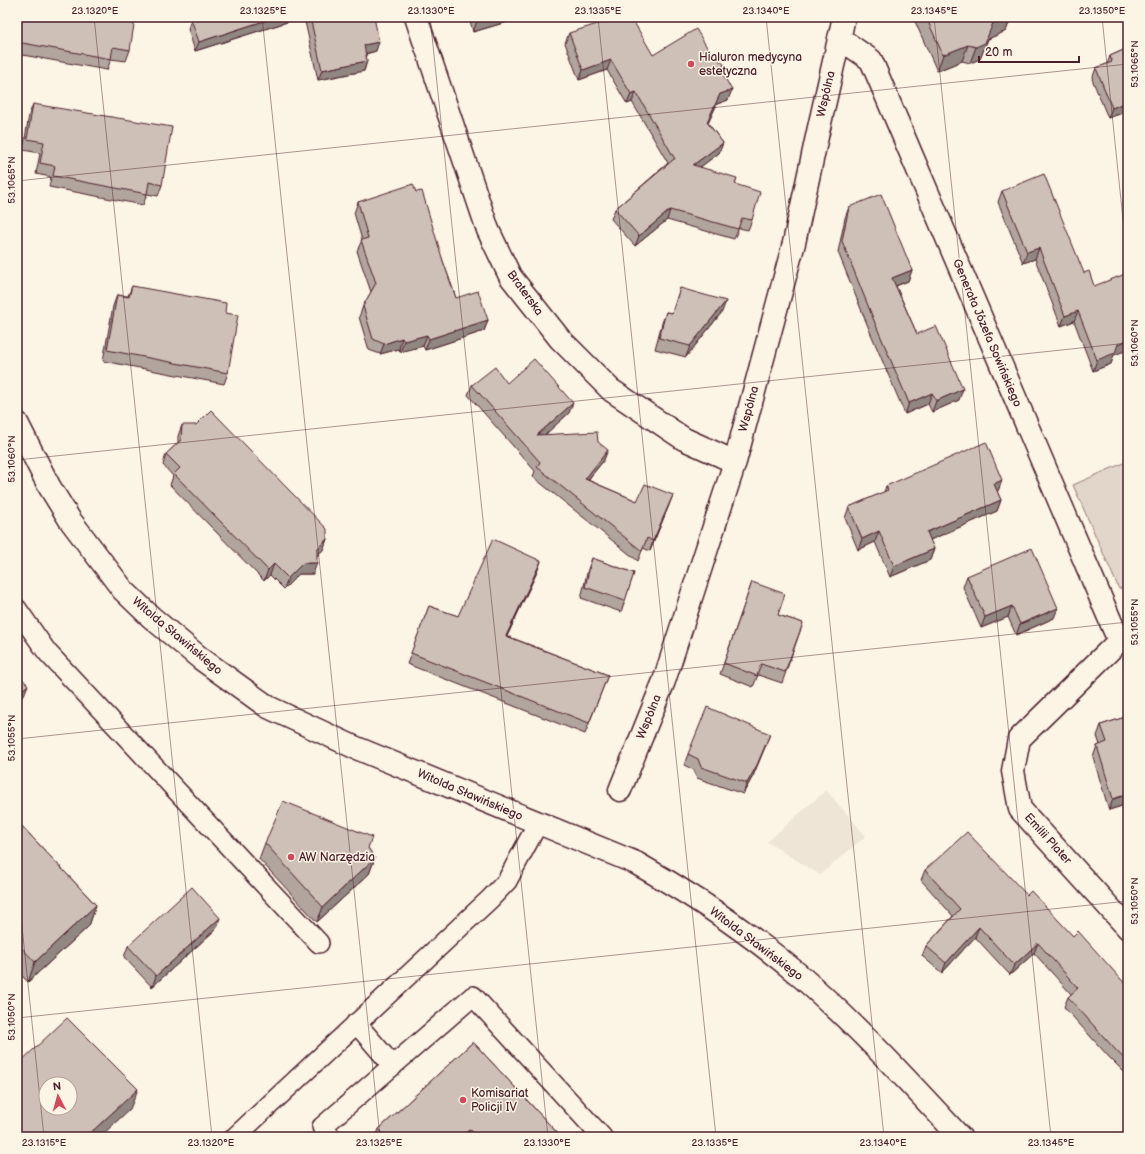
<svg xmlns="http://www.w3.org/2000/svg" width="1145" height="1154" font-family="'Balsamiq Sans',sans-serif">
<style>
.built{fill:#eee5d7}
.green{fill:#e2d5ca;stroke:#967a7a}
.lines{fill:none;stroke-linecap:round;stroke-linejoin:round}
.lane-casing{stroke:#4a1f2b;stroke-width:22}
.street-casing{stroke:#4a1f2b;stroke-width:25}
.secondary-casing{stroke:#4a1f2b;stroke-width:25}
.lane{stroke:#fcf5e5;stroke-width:19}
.street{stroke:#fcf5e5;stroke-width:22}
.secondary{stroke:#fcf5e5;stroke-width:22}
.wall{fill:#b2a59d;stroke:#4a1f2b}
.shaded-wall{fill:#918680;stroke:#4a1f2b}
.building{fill:#cfc0b7;stroke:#4a1f2b;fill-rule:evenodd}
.ticks{fill:none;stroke:#4a1f2b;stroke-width:1;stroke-opacity:0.45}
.poi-dot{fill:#d1495b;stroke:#fcf5e5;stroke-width:1.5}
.labels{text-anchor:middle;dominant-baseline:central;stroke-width:3;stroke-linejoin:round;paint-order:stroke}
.poi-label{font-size:12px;fill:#4a1f2b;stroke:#fcf5e5;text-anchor:start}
.street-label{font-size:12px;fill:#4a1f2b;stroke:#fcf5e5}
.neatline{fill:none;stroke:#4a1f2b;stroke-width:1.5}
.ticks-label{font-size:10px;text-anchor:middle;fill:#4a1f2b}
</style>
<rect width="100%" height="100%" fill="#fcf5e5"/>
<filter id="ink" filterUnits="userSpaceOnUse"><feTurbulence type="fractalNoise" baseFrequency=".025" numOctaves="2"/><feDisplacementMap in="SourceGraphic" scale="8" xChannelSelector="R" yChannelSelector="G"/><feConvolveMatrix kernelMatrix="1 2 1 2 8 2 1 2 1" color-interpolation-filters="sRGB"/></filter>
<g filter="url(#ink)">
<path class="built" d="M826 790 866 836 820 875 767 842Z"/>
<path class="green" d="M1128 461V585L1119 589 1073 485Z"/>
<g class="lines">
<g class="lane-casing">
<path id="lane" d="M17 609 47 652 319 943
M356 1023 393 1066
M235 1137 490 899 507 881 538 823
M331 1137 322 1127 473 996 602 1137"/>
</g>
<g class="street-casing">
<path id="street" d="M416 17 488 230 510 276 560 339 611 390 684 439 735 462
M839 38 871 60 1119 641
M1128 634 1119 641 1019 739 1013 771 1020 809 1128 928
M620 790 664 681 735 462 794 243 818 132 844 17"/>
</g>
<g class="secondary-casing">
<path id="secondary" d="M17 423 49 486 70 520 123 590 151 617 200 658 268 707 354 747 636 863C693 895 748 932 798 974 856 1024 908 1081 960 1137"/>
</g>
<use href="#lane" class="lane"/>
<use href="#street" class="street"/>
<use href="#secondary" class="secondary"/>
</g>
<path class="wall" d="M17 17 130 50 126 61 111 59 107 70 17 54Z
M198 17H303L195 51 188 29 191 19Z
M304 17H374L376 51 366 54 367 61 364 71 318 80Z
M469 17H521L520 18 473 32Z
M913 17H1011L1006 31 988 39 980 59 970 63 962 61 937 71Z
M1125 17H1128V24Z
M569 33 722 73 728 100 717 104 708 123 723 143 719 153 700 167 735 184 752 220 748 230 739 228 734 239 667 220 635 246 611 219 615 209 668 163 632 102 627 104 607 70 579 80 565 43Z
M1128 48V111L1108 118 1092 79 1096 68 1107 64 1110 56Z
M33 104 162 185 158 196 147 194 143 205 49 187 51 177 36 174 40 153 23 150 29 115Z
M1002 191 1114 355 1111 364 1093 371 1074 321 1061 326 1035 259 1023 263 998 202Z
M416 192 443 261 456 298 488 320 484 331 425 350 423 346 400 352 399 349 380 354 369 350 359 317 363 306 371 292 357 251 362 240 354 213 358 202Z
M849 207 912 270 908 281 896 286 917 334 959 400 932 412 928 404 905 414 871 334 838 252 845 218Z
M132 286 225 313 228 373 224 384 103 361 113 306 117 295 128 296Z
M680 288 722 312 686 357 655 349 662 323 666 312 672 313Z
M507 383 569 413 545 434 598 442 604 460 588 480 637 501 669 505 650 551 643 548 638 561 533 477 535 471 468 395 472 385Z
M182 425 327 539 323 550 317 556 313 574H299L284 589 270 575 264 581 170 485 173 476 163 465 166 454 178 443V436Z
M1002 480 998 491H997L1001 500 997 511 930 540 934 549 930 560 890 577 875 542 858 550 845 518 849 507 884 492 886 486Z
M592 558 634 573 621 612 581 598 588 569Z
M541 561 537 572 507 636 608 675 585 734 407 664 429 606 458 616Z
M967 576 1054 618 1016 635 1008 617 981 628 963 587Z
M752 582 778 615 803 623 782 683 758 675 753 687 720 674Z
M1128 716V804L1109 810 1093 757 1097 746 1100 745 1097 736 1101 725Z
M766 745 753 776 743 794 697 778 694 770 684 765 688 754Z
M17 821 96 905 89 926 28 982 17 971Z
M265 843 368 848 375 858 369 874 317 922 259 859Z
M925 870 1027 895 1073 936 1128 987V1076L1108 1056 1064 1007 1068 997 1071 994 1034 953 1010 975 975 937 942 973 922 956 926 946 953 916 921 880Z
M216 929 152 987 124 957 128 946Z
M473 1042 561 1137H376L379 1129Z"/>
<path class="shaded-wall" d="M276 17H303L195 51 199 42Z
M492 17H521L520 18 473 32 477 21Z
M1008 17H1011L1006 31 988 39 980 59 970 63 976 47 993 23Z
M379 42 376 51 360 55 364 45Z
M968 45 962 61 937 71 943 55Z
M611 60 607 70 579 80 583 70Z
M367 61 364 71 318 80 322 70Z
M732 90 728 100 717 104 704 132 707 122 720 94Z
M636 92 632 102 627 104 631 94Z
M1128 101V111L1108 118 1112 108Z
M723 143 719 153 690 175 693 165Z
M670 210 667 220 635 246 639 236Z
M1039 248 1035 259 1023 263 1027 252Z
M912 270 908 281 888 289 892 278Z
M726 301 722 312 686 357 690 346Z
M1078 311 1074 321 1061 326 1065 316Z
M488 320 484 331 425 350 429 339Z
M427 335 423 346 400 352 404 341Z
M402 338 399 349 380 354 384 344Z
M1128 340V350L1114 355 1111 364 1093 371 1097 360 1118 344Z
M963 389 959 400 932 412 936 401Z
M932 393 928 404 905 414 909 403Z
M573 403 569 413 534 445 537 435Z
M608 450 604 460 581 488 585 479Z
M1002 480 998 491 990 495 994 484Z
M673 495 669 505 650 551 653 541Z
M1001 500 997 511 923 543 927 532Z
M879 531 875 542 858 550 862 539Z
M327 539 323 550 313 560 317 549Z
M934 549 930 560 890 577 894 566Z
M541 561 537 572 502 647 506 636Z
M303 563H317L313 574H299L284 589 288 578Z
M274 564 270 575 264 581 268 570Z
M1012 606 1008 617 981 628 985 617Z
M1058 608 1054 618 1016 635 1020 624Z
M28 685 24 695 17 702V694Z
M770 734 753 776 743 794 747 783Z
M1128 794V804L1109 810 1113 799Z
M375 858 369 874 317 922 323 907Z
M96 905 89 926 28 982 35 962Z
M220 918 216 929 152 987 156 976Z
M979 927 975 937 942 973 946 963Z
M1038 943 1034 953 1010 975 1014 965Z
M138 1089 130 1109 100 1137H86Z
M470 1129 467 1137H461Z"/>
<path class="building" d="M17 17H128L135 18 130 50 113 47 111 59 17 42Z
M198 17H276L199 42 191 19Z
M310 17H374L379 42 364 45 367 61 322 70Z
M476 17H492L477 21Z
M619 17H631L653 55 696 29 711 54 724 64 722 73 732 90 720 94 707 122 723 143 693 165 737 178 735 184 760 192 752 220 742 218 738 229 670 210 639 236 615 209 674 159H675L636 92 631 94 611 60 583 70 569 33Z
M926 17H1008L993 23 985 43 976 47 968 45 943 55Z
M1128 48V101L1112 108 1096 68 1112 62 1110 56Z
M33 104 172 127 162 185 149 182 147 194 53 176 55 166 40 163 44 142 27 139Z
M1044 174 1084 273 1089 271 1094 286 1128 273V340L1118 344 1115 353 1097 360 1078 311 1065 316 1039 248 1027 252 1002 191Z
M413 184 416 192 422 191 443 261 456 298 478 291 488 320 429 339 427 335 404 341 402 338 384 344 373 339 363 306 376 283 361 240 368 238 358 202Z
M881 194 912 270 892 278 917 334 936 326 963 389 936 401 932 393 909 403 875 323 842 241 849 207Z
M132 286 226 303 225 313 238 315 228 373 107 350 117 295 129 297Z
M680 288 726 301 690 346 659 338 666 312 672 313Z
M534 359 573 403 537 435 597 432 598 442 608 450 585 479 637 501 645 484 673 495 653 541 647 538 642 551 537 467 540 462 472 385 495 367 507 383Z
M211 410 327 529V539L317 549V563H303L288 578 274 564 268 570 174 474 180 468 166 454 181 440 182 425H196Z
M986 442 1002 480 994 484 1001 500 927 532 934 549 894 566 879 531 862 539 849 507 888 490 886 486Z
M493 539 541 561 506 636 608 675 589 723 411 653 429 606 458 616Z
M1032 548 1058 608 1020 624 1012 606 985 617 967 576Z
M592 558 634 573 625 601 585 587Z
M752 582 785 594 778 615 803 623 785 672 761 664 757 676 724 663Z
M17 673 28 685 17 694Z
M707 707 770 734 757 765 747 783 701 767 698 759 688 754Z
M1128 716V794L1113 799 1097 746 1107 742 1101 725Z
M283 801 372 837 368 848 375 858 323 907 265 843Z
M17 821 96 905 35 962 17 943Z
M967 832 1027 895 1031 891 1073 936 1078 931 1128 987V1063L1112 1046 1068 997 1078 988 1038 943 1014 965 979 927 946 963 926 946 960 909 925 870Z
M192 887 220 918 156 976 128 946Z
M67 1018 138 1089 86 1137H17V1065ZM46 1084H70V1108H46Z
M473 1042 561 1137H477L470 1129 461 1137H386L379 1129Z"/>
</g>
<path class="ticks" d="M94 17 212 1137M262 17 380 1137M430 17 548 1137M598 17 716 1137M766 17 884 1137M934 17 1051 1137M1102 17 1128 268M17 181 1128 64M17 460 1128 343M17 739 1128 622M17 879 44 1137M17 1018 1128 901"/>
<g class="poi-dot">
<circle cx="691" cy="64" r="4"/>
<circle cx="291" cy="857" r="4"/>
<circle cx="463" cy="1100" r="4"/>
</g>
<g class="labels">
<g class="poi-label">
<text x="699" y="57">Hialuron medycyna<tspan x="699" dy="14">estetyczna</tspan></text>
<text x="299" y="857">AW Narzędzia</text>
<text x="471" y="1093">Komisariat<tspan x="471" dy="14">Policji IV</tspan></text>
</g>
<g class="street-label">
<text transform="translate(826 94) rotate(-77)">Wspólna</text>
<text transform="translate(525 293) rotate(54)">Braterska</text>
<text transform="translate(987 333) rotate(67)">Generała Józefa Sowińskiego</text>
<text transform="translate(749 409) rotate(-75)">Wspólna</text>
<text transform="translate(177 636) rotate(40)">Witolda Sławińskiego</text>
<text transform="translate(649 717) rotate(-68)">Wspólna</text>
<text transform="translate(470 795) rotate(23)">Witolda Sławińskiego</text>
<text transform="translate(1048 839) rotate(48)">Emilii Plater</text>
<text transform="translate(756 944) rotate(37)">Witolda Sławińskiego</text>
</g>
</g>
<rect width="1145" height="1154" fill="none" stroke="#fcf5e5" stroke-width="44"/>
<g transform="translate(58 1096) rotate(354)"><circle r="19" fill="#fcf5e5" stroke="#b59f9b"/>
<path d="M0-3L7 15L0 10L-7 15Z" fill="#d1495b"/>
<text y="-6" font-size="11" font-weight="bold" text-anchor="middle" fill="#4a1f2b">N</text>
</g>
<path d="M979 56v6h100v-6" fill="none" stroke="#4a1f2b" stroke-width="2"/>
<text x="985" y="56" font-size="12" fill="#4a1f2b" stroke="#fcf5e5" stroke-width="3" paint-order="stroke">20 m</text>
<rect x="22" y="22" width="1101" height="1110" class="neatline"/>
<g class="ticks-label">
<text x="95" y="14">23.1320°E</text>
<text x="263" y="14">23.1325°E</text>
<text x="431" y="14">23.1330°E</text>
<text x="598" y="14">23.1335°E</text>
<text x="766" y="14">23.1340°E</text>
<text x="934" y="14">23.1345°E</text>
<text x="1102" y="14">23.1350°E</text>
<text transform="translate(1134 64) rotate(-90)" y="4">53.1065°N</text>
<text transform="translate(11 180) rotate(-90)" y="4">53.1065°N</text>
<text transform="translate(1134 343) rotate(-90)" y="4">53.1060°N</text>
<text transform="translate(11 459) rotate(-90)" y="4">53.1060°N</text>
<text transform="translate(1134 622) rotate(-90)" y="4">53.1055°N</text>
<text transform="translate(11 738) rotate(-90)" y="4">53.1055°N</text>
<text transform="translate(1134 901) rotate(-90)" y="4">53.1050°N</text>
<text transform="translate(11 1017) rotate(-90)" y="4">53.1050°N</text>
<text x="44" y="1146">23.1315°E</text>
<text x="211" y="1146">23.1320°E</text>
<text x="379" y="1146">23.1325°E</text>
<text x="547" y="1146">23.1330°E</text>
<text x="715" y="1146">23.1335°E</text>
<text x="883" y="1146">23.1340°E</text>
<text x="1051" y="1146">23.1345°E</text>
</g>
</svg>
